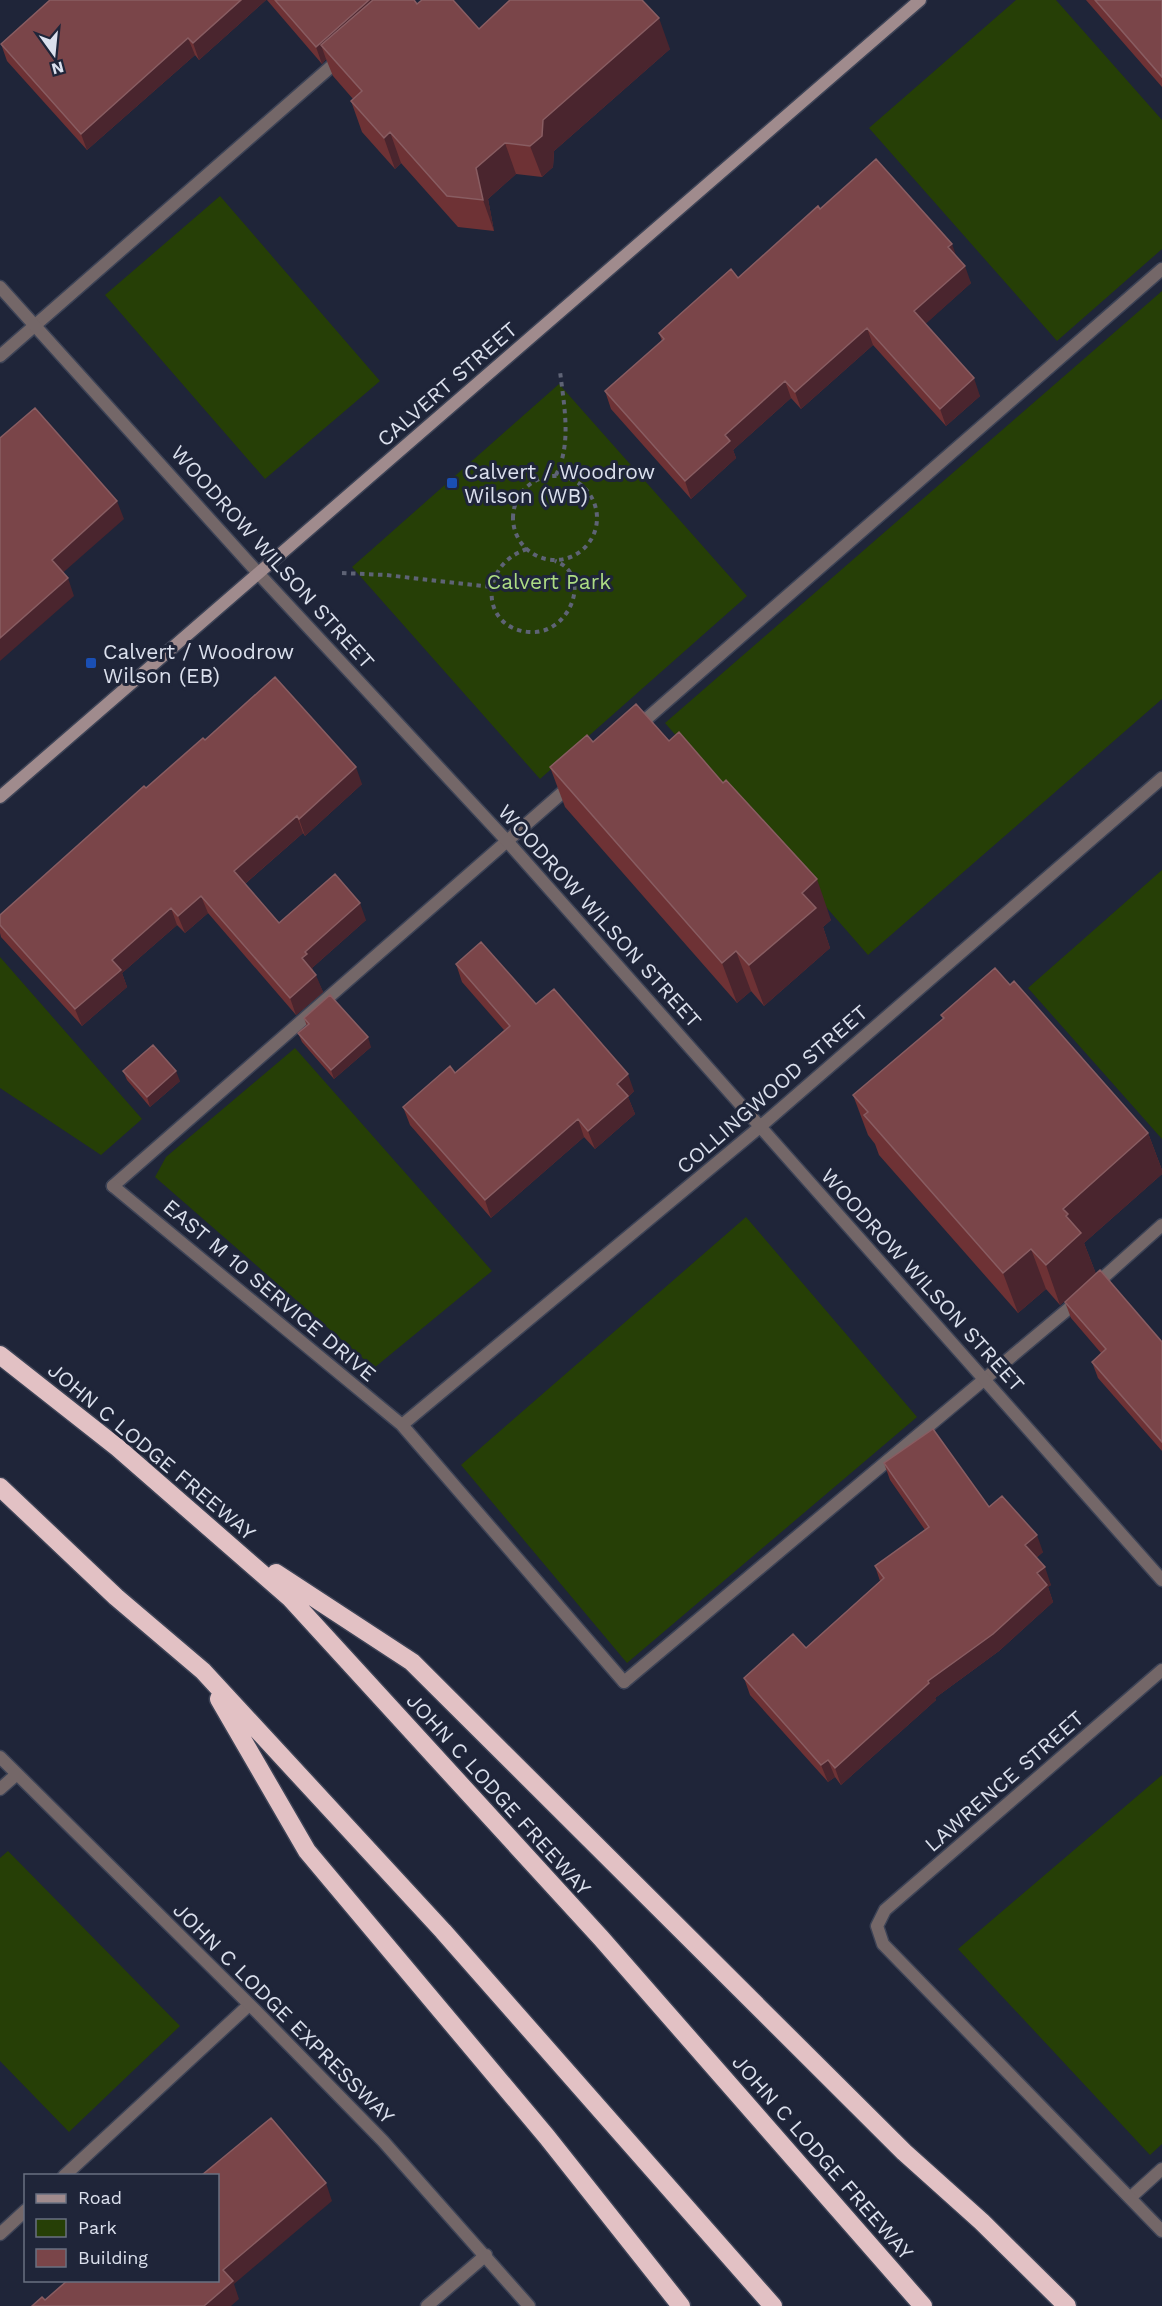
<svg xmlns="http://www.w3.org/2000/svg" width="1162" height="2306" font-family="'Work Sans',sans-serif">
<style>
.green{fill:#263f06}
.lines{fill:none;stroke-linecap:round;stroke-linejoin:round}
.lane-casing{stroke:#3d4356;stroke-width:15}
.street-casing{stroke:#3d4356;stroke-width:15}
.secondary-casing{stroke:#3d4356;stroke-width:15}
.highway-casing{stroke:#3d4356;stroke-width:21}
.path{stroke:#5e6375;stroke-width:4;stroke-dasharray:4.5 4.5;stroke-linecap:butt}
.lane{stroke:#746768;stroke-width:12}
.street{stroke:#746768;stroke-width:12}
.secondary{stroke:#a08b8d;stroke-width:12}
.highway{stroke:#e2c1c4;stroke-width:18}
.wall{fill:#6e3235}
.shaded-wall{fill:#4a252e}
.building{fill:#7a4549;stroke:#895d62;stroke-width:1.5}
.transit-dot{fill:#1a4fb4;stroke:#1f2539;stroke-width:2}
.labels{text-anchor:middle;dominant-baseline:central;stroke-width:6;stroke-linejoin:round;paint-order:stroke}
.street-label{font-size:21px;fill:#dbe0ed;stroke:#1f2539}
.poi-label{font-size:21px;fill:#dbe0ed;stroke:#1f2539;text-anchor:start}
.park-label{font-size:21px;fill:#addc84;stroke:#1f2539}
</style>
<rect width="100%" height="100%" fill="#1f2539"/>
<path class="green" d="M1016 0H1056L1162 120V249L1057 341 869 128Z
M220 196 380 381 265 479 105 295Z
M1162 291V699L868 955 665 723Z
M559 384 747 596 540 779 352 567Z
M1162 870V1139L1028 988Z
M0 957 142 1119 101 1155 0 1088Z
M295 1048 492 1271 374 1368 155 1177 166 1157Z
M746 1217 917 1417 627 1663 461 1465Z
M1162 1775V2144L1150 2155 958 1949Z
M8 1851 180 2026 69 2132 0 2061V1858Z"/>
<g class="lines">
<g class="lane-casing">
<path id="lane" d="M0 356 342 57
M636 728 1162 269
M113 1186 571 785
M1095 1285 1162 1225
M624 1682 1080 1299
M64 2176 249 2005
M1131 2197 1162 2169
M0 2234 26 2210"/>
</g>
<g class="street-casing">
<path id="street" d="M0 287 258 573 507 841 1162 1580
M113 1186 402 1425 624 1682
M402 1425 761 1126 1162 778
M1162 1670 885 1910 877 1926 883 1944 1162 2231
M0 1757 257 2012 383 2141 529 2306
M0 1789 17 1774
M427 2306 486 2255"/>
</g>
<g class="secondary-casing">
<path id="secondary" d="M0 797 920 0"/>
</g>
<g class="highway-casing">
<path id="highway" d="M0 1355 118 1448 290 1598 601 1938 923 2306
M0 1487 116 1597 203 1671 443 1931 773 2306
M276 1573 412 1662 904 2152 982 2222 1067 2306
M219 1699 307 1851 547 2137 681 2306"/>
</g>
<path class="path" d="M556 475C572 443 564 406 560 371
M513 518a42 42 0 1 1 84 0a42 42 0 1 1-84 0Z
M527 549C479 565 480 628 529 632 569 636 594 575 555 561
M342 573 386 575 492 587"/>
<use href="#lane" class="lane"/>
<use href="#street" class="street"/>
<use href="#secondary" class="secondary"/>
<use href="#highway" class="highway"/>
</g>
<path class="wall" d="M50 0H266L199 60 195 55 87 150 7 61 1 44Z
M267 0H414L417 4 479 29 670 49 554 151 553 167 542 177 516 174 488 199 494 231 458 227 401 163 395 169 362 132 351 101 353 99 333 76 326 59 322 64Z
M1086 0H1162V87Z
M820 209 956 256 971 283 925 324 980 396 946 426 873 345 801 409 791 398 733 450 736 458 691 499 611 409 605 391 662 341 659 333 738 278Z
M205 740 362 784 305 836 303 833 245 884 279 923 366 920 312 968 323 992 296 1015 208 913 185 933 177 925 122 973 127 987 82 1026 1 937 0 933V915L146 788Z
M669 741 831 920 823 927 830 948 764 1006 751 991 737 1003 565 807 550 767Z
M456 964 536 1004 634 1091 628 1097 635 1114 595 1149 584 1137 491 1218 410 1125 403 1107 455 1073 504 1030 462 982Z
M1010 985 1148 1133 1162 1170V1174L1084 1243 1096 1274 1060 1305 1046 1289 1018 1313 879 1155 875 1144 868 1135 853 1095 943 1019 941 1015Z
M304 1018 371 1047 334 1079 302 1042 298 1033 307 1026Z
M123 1071 180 1081 150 1107 127 1080Z
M1065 1302 1162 1342V1451L1098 1378 1092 1362 1101 1353 1071 1318Z
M884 1463 989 1507 1043 1552 1036 1558 1051 1585 1048 1587 1053 1602 999 1651 935 1698 936 1700 841 1785 835 1777 828 1782 750 1695 744 1678 806 1648 880 1581 875 1566 925 1530 890 1480Z"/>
<path class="shaded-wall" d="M241 0H266L199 60 193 43Z
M369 0H394L321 45 326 59 322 64 316 47Z
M659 18 670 49 554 151 553 167 542 177 530 146 543 120Z
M188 38 195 55 87 150 81 134Z
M390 132 401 163 395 169 384 138Z
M505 143 516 174 488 199 494 231 483 200 476 168Z
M952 244 958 261 948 247Z
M965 266 971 283 920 329 914 311Z
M867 328 873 345 801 409 795 392Z
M974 378 980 396 946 426 940 409Z
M785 381 791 398 733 450 736 458 691 499 685 481 725 435Z
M117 501 124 519 58 577 52 560Z
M68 578 74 596 0 661V638Z
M356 767 362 784 305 836 299 819Z
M297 816 303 833 240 888 234 871Z
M817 879 831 920 823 927 830 948 764 1006 749 965 802 893Z
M201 896 208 913 185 933 178 916Z
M360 903 366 920 312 968 313 972 302 958 305 952Z
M171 908 177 925 122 973 127 987 82 1026 75 1009 112 960Z
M736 951 751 991 737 1003 722 963Z
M316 975 323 992 296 1015 290 998Z
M368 1037 371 1047 334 1079 331 1070Z
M176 1071 180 1081 150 1107 147 1097Z
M628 1074 634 1091 628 1097 635 1114 595 1149 588 1131 617 1084Z
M578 1119 584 1137 491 1218 485 1200Z
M1148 1133 1162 1170V1174L1084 1243 1096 1274 1060 1305 1046 1265 1063 1209Z
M1031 1249 1046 1289 1018 1313 1003 1273Z
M1037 1535 1043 1552 1031 1562 1025 1545Z
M1045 1567 1051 1585 1048 1587 1053 1602 999 1651 935 1698 936 1700 841 1785 835 1768 928 1681 1037 1573Z
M828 1760 835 1777 828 1782 821 1765Z
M326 2183 332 2201 234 2284 239 2299 231 2306H204L223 2270Z"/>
<path class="building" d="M50 0H241L193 43 188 38 81 134 1 44Z
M275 0H369L316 47Z
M373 0H414L417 4 422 0H453L479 29 510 0H642L659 18 543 120 542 136 530 146 505 143 476 168 483 200 447 196 390 132 384 138 351 101 362 91 321 45Z
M1095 0H1162V77Z
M876 159 952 244 948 247 965 266 914 311 974 378 940 409 867 328 795 392 785 381 725 435 730 441 685 481 605 391 664 339 659 333 731 269 738 278 818 206 820 209Z
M35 408 117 501 52 560 68 578 0 638V438Z
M275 677 356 767 299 819 297 816 234 871 279 923 335 874 360 903 305 952 307 954 302 958 316 975 290 998 201 896 178 916 171 908 112 960 121 970 75 1009 0 925V915L144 786 146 788 203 738 205 740Z
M636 704 669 741 679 732 723 783 726 780 817 879 802 893 816 908 749 965 736 951 722 963 550 767 587 735 593 742Z
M481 942 536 1004 554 989 628 1074 617 1084 628 1096 588 1131 578 1119 485 1200 403 1107 450 1066 455 1073 510 1026 456 964Z
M995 968 1010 985 1014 981 1148 1133 1063 1209 1068 1214 1066 1216 1081 1233 1046 1265 1031 1249 1003 1273 864 1115 868 1112 853 1095 944 1018 941 1015Z
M330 995 368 1037 331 1070 298 1033 309 1024 304 1018Z
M153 1045 176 1071 147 1097 123 1071Z
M1100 1270 1162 1342V1442L1092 1362 1106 1349 1065 1302Z
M933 1429 989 1507 1002 1496 1037 1535 1025 1545 1045 1567 1037 1573 1047 1585 993 1634 928 1681 929 1683 835 1768 828 1760 821 1765 744 1678 793 1634 806 1648 884 1578 875 1566 929 1527 884 1463Z
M271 2118 326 2183 223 2270 233 2281 204 2306H32L42 2297 45 2300 68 2280H218V2175H202Z"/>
<g class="transit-dot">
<rect x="446" y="477" width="12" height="12" rx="3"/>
<rect x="85" y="657" width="12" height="12" rx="3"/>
</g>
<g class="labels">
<g class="street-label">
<text transform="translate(447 384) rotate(-41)">CALVERT STREET</text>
<text transform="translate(273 557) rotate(48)">WOODROW WILSON STREET</text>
<text transform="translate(600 916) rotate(48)">WOODROW WILSON STREET</text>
<text transform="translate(772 1089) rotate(-41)">COLLINGWOOD STREET</text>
<text transform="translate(923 1280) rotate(48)">WOODROW WILSON STREET</text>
<text transform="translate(270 1290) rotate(40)">EAST M 10 SERVICE DRIVE</text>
<text transform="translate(152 1451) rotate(40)">JOHN C LODGE FREEWAY</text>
<text transform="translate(1004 1781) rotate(-41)">LAWRENCE STREET</text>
<text transform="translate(499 1794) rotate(48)">JOHN C LODGE FREEWAY</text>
<text transform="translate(284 2013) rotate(45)">JOHN C LODGE EXPRESSWAY</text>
<text transform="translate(823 2157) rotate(49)">JOHN C LODGE FREEWAY</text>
</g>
<g class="poi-label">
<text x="464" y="471">Calvert / Woodrow<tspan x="464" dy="24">Wilson (WB)</tspan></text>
<text x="103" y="651">Calvert / Woodrow<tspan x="103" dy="24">Wilson (EB)</tspan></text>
</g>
<g class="park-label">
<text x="549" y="581">Calvert Park</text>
</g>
</g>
<rect x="24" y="2174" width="195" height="108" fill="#1f2539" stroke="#6a7081" stroke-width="1.5"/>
<rect x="36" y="2194" width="30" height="9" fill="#a08b8d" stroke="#6a7081" stroke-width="1.5"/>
<text x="78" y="2204" font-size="18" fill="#dbe0ed">Road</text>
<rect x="36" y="2219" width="30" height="18" fill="#263f06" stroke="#6a7081" stroke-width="1.5"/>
<text x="78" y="2234" font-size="18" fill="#dbe0ed">Park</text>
<rect x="36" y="2249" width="30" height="18" fill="#7a4549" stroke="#6a7081" stroke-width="1.5"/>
<text x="78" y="2264" font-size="18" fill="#dbe0ed">Building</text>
<g transform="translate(54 54) rotate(165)" stroke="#1f2539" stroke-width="4.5" paint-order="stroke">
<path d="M0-4.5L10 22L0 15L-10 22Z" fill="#dbe0ed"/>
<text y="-9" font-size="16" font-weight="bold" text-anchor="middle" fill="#dbe0ed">N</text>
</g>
</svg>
